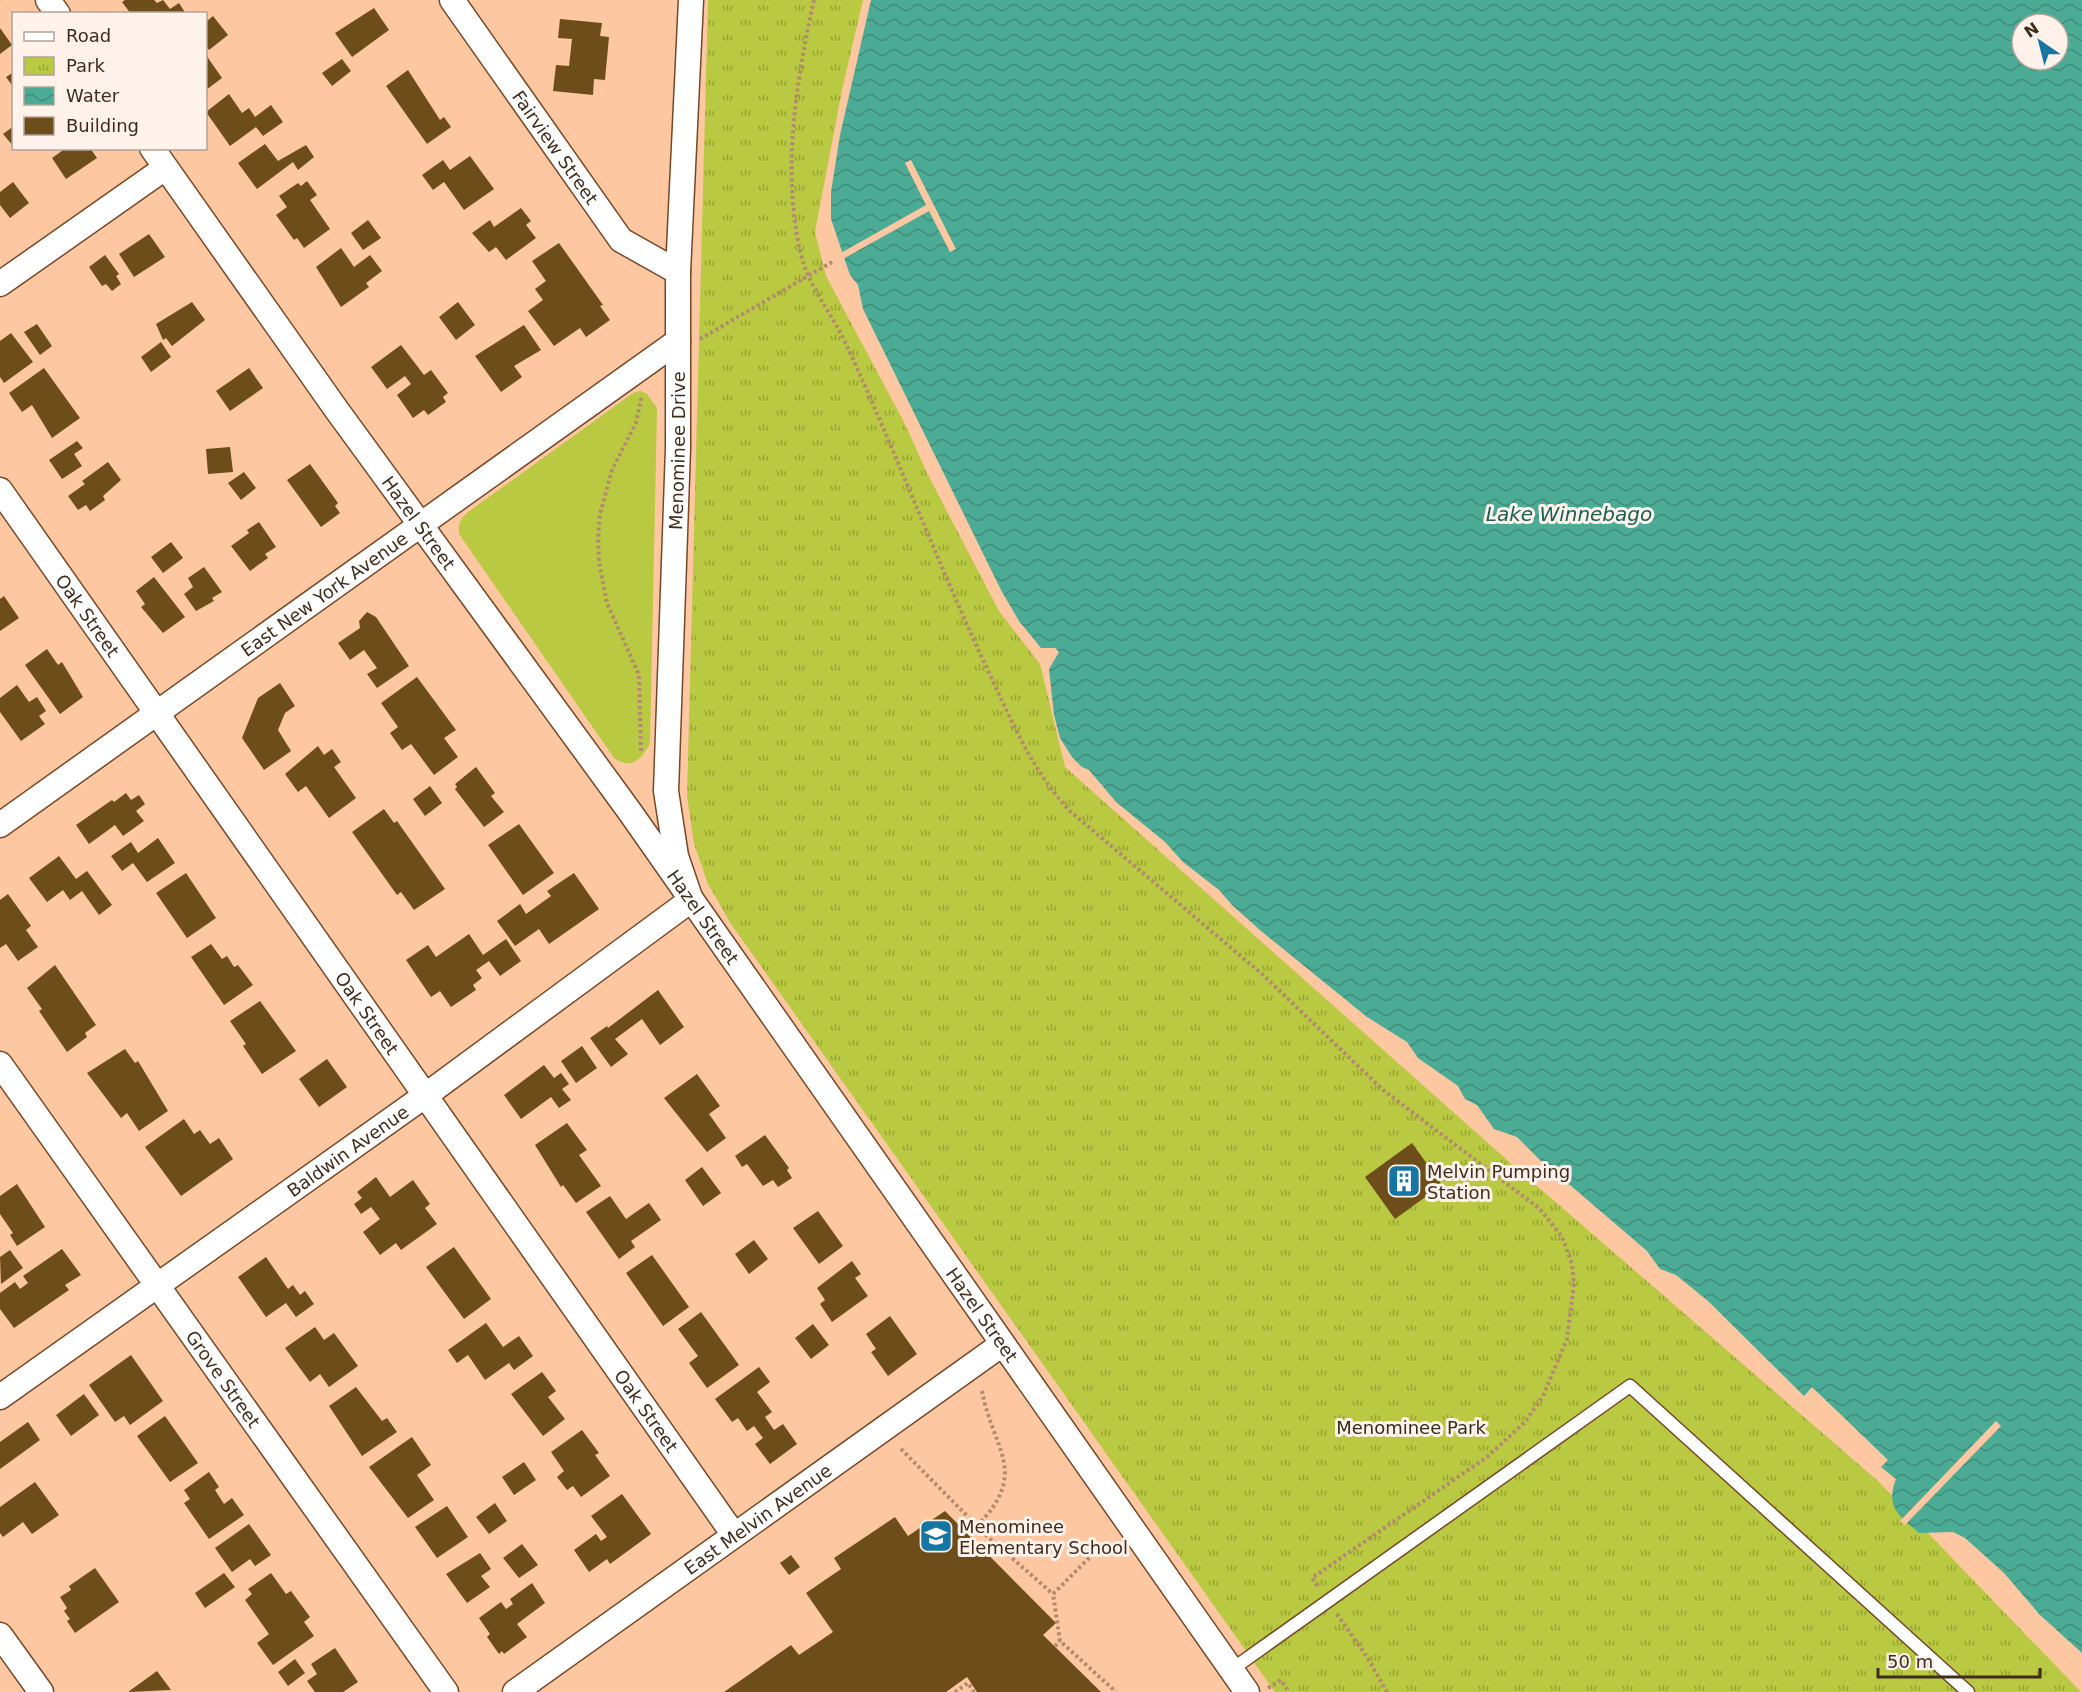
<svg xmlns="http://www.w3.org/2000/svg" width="2082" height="1692" font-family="'DejaVu Sans',sans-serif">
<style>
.green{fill:#b9c942}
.park{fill:url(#park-tufts)}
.water{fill:url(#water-waves);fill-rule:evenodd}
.pier{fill:#fdc7a2}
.building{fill:#6d4e1a}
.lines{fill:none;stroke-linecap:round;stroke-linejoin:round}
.lane-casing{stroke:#764826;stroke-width:15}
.street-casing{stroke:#764826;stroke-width:27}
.path{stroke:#b38a6e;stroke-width:4;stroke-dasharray:3 3;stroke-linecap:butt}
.lane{stroke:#fff;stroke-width:12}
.street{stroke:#fff;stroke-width:24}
.labels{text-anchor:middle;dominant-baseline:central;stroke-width:6;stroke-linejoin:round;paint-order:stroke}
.street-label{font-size:18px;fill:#402c1d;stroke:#fef2eb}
.poi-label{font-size:18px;fill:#402c1d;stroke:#fef2eb;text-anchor:start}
.park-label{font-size:18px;fill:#2e311b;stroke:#fef2eb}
.water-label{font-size:20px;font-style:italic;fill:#156152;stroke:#fef2eb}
</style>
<defs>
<pattern id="park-tufts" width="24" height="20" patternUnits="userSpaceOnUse" patternTransform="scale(1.5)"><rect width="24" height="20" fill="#b9c942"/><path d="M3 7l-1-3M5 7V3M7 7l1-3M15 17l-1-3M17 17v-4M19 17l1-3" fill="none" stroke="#98a337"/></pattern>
<pattern id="water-waves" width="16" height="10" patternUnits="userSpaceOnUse" patternTransform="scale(1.5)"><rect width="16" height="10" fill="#4cab95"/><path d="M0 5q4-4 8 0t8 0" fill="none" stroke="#418b79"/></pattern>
</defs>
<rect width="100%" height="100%" fill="#fdc7a2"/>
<path class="green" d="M640 391 647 394 657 408 650 744C641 760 631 770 614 758L459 534C458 523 460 519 468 512L633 393Z"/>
<path class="park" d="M708 0H863L842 90 815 232 826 276 905 424 928 475 999 611 1040 664 1065 767 1515 1167 1878 1481 2081 1692H1275L731 924 708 884 694 844 687 796Z"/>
<path class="water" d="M871 0H2082V1653L2040 1615 2004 1573 1965 1538 1953 1532 1919 1533C1899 1516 1885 1507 1896 1479L1881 1467 1888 1460 1812 1387 1804 1396 1708 1301 1676 1275 1660 1269 1647 1251 1570 1185 1561 1181 1517 1137 1494 1129 1477 1105 1465 1099 1458 1086 1418 1058 1407 1042 1367 1017 1261 931 1232 905 1219 890 1183 862 1165 842 1116 802 1089 770 1082 767 1072 757 1060 738 1054 715 1049 669 1059 652 1055 648H1041L1019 621 1002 592 863 309 858 285 850 275 831 219V192L840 135ZM2022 24H2058V60H2022Z"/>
<path class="pier" d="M911 160 956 249 950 252 929 211 841 260 839 254 926 205 905 163Z
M1996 1421 2001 1426 1905 1525 1900 1521Z"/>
<path class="building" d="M125 0H154L157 3 163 0 170 9 179 3 186 14H131L122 2Z
M374 8 389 30 352 57 335 33Z
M213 16 228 35 209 50 206 45V22Z
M560 19 602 23 600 36 609 37 605 80 594 79 593 95 553 91 556 65 569 66 572 39 558 38Z
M0 28 12 45 0 54Z
M206 55 222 78 206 90Z
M342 59 351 71 332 86 322 73Z
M408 70 440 120 444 117 451 127 427 144 386 86Z
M14 72V88L6 77Z
M229 94 242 113 249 108 255 117 271 105 283 122 263 136 256 127 230 146 206 112Z
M14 126V147L3 134Z
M265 144 278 161 306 145 314 157 298 170 293 162 257 189 238 163Z
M66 148H90L97 158 66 179 52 158Z
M470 156 494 189 464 210 444 182 433 190 422 175 443 160 450 170Z
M307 181 317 195 310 200 330 229 304 248 297 238 294 240 276 215 287 207 279 196 298 183 301 186Z
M13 182 29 203 10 218 0 205V192Z
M521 208 531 221 526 225 536 238 506 260 496 247 489 252 472 233 490 220 494 227Z
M368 220 381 238 363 250 351 233Z
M149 234 165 257 134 277 119 254Z
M559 243 603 305 600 306 610 320 586 337 580 328 554 346 528 311 543 300 535 289 546 281 532 261Z
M341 248 354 267 370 255 382 271 366 283 369 287 341 307 316 267Z
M105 255 119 274 116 276 121 284 112 291 106 284 102 286 89 267Z
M192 302 205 320 172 346 166 338 163 340 156 324Z
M458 302 475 325 456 340 439 317Z
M37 324 52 346 40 355 24 332Z
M524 325 541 350 514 366 522 377 501 392 475 356Z
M11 333 33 362 4 383 0 377V341Z
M161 342 171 357 151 372 141 357Z
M401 345 424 375 431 370 448 393 443 397 446 402 428 415 424 410 413 418 397 395 411 384 405 376 387 389 371 367Z
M44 368 80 418 52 438 32 405 22 412 9 393Z
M249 368 263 388 230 411 216 391Z
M77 441 83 448 74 454 82 466 62 479 49 460Z
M230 447 233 472 208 474 206 449Z
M108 462 121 480 103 496 105 500 90 511 86 505 78 510 68 496 85 484 82 481Z
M310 464 338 503 335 506 340 513 321 527 287 480Z
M244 472 256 488 241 500 228 483Z
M259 522 276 547 265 554 268 558 250 571 231 546 249 533 247 530Z
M171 542 183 558 163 573 151 557Z
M204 567 222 592 212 598 214 601 196 611 184 594 193 587 188 578Z
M154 577 185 617 163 633 141 607 145 604 136 591Z
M4 596 19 618 0 631V599Z
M367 612 376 617 409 666 377 688 367 674 377 668 364 650 350 660 338 643 360 628 359 621Z
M47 649 58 665 62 662 83 697 60 714 25 665Z
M417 677 456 730 444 738 458 757 434 775 411 744 402 750 390 733 398 727 381 703Z
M280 683 295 706 285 713 278 730 291 751 264 770 242 738 258 698Z
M17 685 29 702 37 697 46 711 39 716 45 724 21 741 0 712V698Z
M318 746 324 755 332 749 341 762 334 767 356 798 329 818 306 786 298 792 285 774Z
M476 767 495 793 491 796 504 812 484 827 455 789 457 787 455 784Z
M430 786 442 803 425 816 413 799Z
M126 793 131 800 139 795 145 804 136 811 144 821 123 836 115 825 89 844 76 825 112 800 114 802Z
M384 809 394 823 397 821 445 889 414 910 401 892 397 895 352 832Z
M519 824 554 873 523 895 488 845Z
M158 838 175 863 147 882 133 863 122 871 111 856 131 842 138 853Z
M59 856 76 879 87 871 112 905 99 915 82 891 70 900 63 890 47 902 29 878Z
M186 873 216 918 187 938 156 893Z
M574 873 599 909 549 944 539 929 515 946 497 921 520 904 526 914 551 896 547 891Z
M8 894 31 926 26 930 38 947 18 961 6 944 0 948V900Z
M469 934 483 955 506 939 521 961 500 976 489 961 476 970 482 978 473 985 476 990 451 1007 440 991 431 997 406 960 428 945 436 957Z
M211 944 222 959 227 956 234 967 238 965 253 985 224 1005 191 957Z
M55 965 96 1025 85 1033 87 1037 67 1052 39 1011 42 1009 27 988Z
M658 990 684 1027 660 1045 642 1019 615 1039 628 1054 611 1067 590 1038 607 1026 608 1028Z
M260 1001 296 1051 262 1074 243 1046 246 1044 230 1021Z
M582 1046 597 1068 576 1083 561 1061Z
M125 1049 135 1063 138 1061 168 1111 139 1131 127 1113 121 1118 87 1073Z
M327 1059 347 1087 319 1107 299 1079Z
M544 1065 554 1078 561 1073 569 1084 562 1089 571 1100 559 1108 551 1097 521 1119 504 1095Z
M697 1074 720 1106 709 1114 726 1138 707 1152 664 1098Z
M184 1119 194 1134 200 1130 210 1144 219 1138 233 1159 181 1196 145 1147Z
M567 1123 587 1150 579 1155 601 1186 576 1203 563 1185 561 1187 535 1145Z
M765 1135 789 1168 787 1170 792 1178 778 1187 773 1180 763 1186 747 1164 742 1167 735 1156Z
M1412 1143 1442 1185 1395 1219 1365 1177Z
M702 1167 721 1193 703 1206 685 1180Z
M376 1177 390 1197 413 1180 430 1204 425 1208 437 1224 401 1250 396 1243 380 1255 363 1232 380 1219 371 1207 361 1214 354 1204 362 1198 357 1192Z
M17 1184 45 1227 17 1246 10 1235 13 1233 0 1214V1196Z
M610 1196 626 1219 649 1203 661 1220 631 1241 635 1247 619 1259 586 1212Z
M818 1211 843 1246 819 1264 793 1228Z
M754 1240 768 1259 749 1274 735 1254Z
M454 1247 491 1299 464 1319 426 1267Z
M62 1249 81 1275 65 1285 69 1290 14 1328 0 1309V1293L15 1282 20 1289 28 1283 23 1276Z
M10 1250 23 1268 1 1284 0 1257Z
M652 1255 689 1307 663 1326 626 1273Z
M266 1257 288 1289 293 1285 300 1295 305 1291 314 1304 296 1317 286 1303 266 1317 238 1277Z
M852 1261 861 1274 855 1278 868 1296 832 1322 820 1304 825 1300 817 1288Z
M701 1312 739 1365 707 1388 689 1363 698 1356 678 1329Z
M890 1316 917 1354 888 1376 871 1352 876 1349 866 1334Z
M486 1323 503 1347 519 1336 533 1356 514 1370 509 1363 485 1380 468 1355 457 1363 448 1350Z
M813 1324 829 1345 811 1359 795 1338Z
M315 1327 324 1340 334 1333 358 1366 329 1387 320 1374 310 1382 285 1348Z
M131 1355 163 1401 130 1425 124 1416 115 1422 89 1385Z
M759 1367 770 1382 757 1392 772 1412 765 1417 774 1430 783 1424 797 1444 770 1464 755 1444 763 1438 754 1426 747 1431 738 1418 732 1422 715 1399Z
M542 1372 556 1391 548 1397 565 1419 543 1436 511 1394Z
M356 1387 382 1421 387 1418 397 1432 362 1456 329 1406Z
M84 1394 99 1415 71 1436 56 1415Z
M165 1416 198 1463 170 1482 137 1436Z
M28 1422 40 1440 0 1469V1442Z
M582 1430 599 1453 595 1455 610 1476 581 1497 573 1486 567 1490 557 1477 564 1471 551 1452Z
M412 1437 431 1465 417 1475 434 1500 408 1518 369 1467Z
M524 1462 536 1480 514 1495 502 1477Z
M209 1472 219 1487 215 1490 224 1504 232 1498 244 1515 209 1539 184 1503 190 1499 184 1490Z
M35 1482 59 1515 32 1534 23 1522 3 1537 0 1533V1507Z
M622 1494 651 1534 610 1564 607 1559 589 1572 574 1550 596 1534 601 1541 607 1537 591 1516Z
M495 1503 507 1521 489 1534 476 1517Z
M447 1506 468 1537 437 1558 415 1527Z
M945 1511 1056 1623 1043 1635 1101 1692H977L967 1677 946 1692H724L791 1645 799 1655 833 1632 806 1593 841 1569 834 1558 895 1517 908 1536Z
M249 1524 271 1555 255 1566 250 1559 232 1572 215 1548Z
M522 1544 538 1565 519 1578 503 1558Z
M480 1553 491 1569 481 1576 490 1587 467 1603 446 1574Z
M791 1555 800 1567 789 1575 780 1563Z
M95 1568 119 1602 75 1633 67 1621 70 1619 64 1611 67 1608 60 1597 71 1590 69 1586Z
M224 1573 235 1587 205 1608 195 1593Z
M271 1573 286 1594 291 1591 310 1617 304 1622 314 1636 273 1665 257 1643 269 1634 245 1600 252 1594 248 1589Z
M532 1583 545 1603 517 1624 527 1637 504 1654 502 1651 499 1654 487 1637 490 1634 479 1618 501 1602 506 1609 513 1604 510 1599Z
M335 1648 358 1682 343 1692H315L307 1681 317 1674 311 1664Z
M295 1659 305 1673 288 1686 278 1672Z
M157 1671 171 1690 128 1692Z"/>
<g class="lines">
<g class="lane-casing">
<path id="lane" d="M1231 1670 1630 1386 1968 1692"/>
</g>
<g class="street-casing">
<g id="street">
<path d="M48 0 58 14"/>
<path id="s1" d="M452 0 621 240 678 272"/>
<path id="s2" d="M152 148 336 409 630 812 1247 1692"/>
<path d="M0 284 165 168"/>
<path id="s3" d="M0 490 734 1535"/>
<path id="s4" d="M0 825 678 341"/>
<path id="s5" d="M0 1064 446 1692"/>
<path id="s6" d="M0 1397 426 1095 691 900 676 856 666 791 678 448V272L691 0"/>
<path d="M0 1635 41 1692"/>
<path id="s7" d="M515 1692 1001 1345"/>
</g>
</g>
<path class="path" d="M814 0C796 82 782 168 800 251 808 286 831 312 846 344 894 448 935 556 983 660 1008 712 1030 770 1071 812L1262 974 1383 1090 1540 1209 1562 1237 1572 1264 1574 1284 1567 1339 1543 1396 1525 1422 1487 1457 1312 1578 1319 1588
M700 339 832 262
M641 751 639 675 607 603 599 562 598 539 600 514 612 470 636 423 642 395
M901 1449 988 1537 1053 1594
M977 1526C1030 1472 993 1450 982 1391
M1102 1545 1053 1594 1060 1641 1116 1692
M1337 1614 1367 1657 1387 1692
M1055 1646 1060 1641
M1268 1688 1281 1680 1289 1692
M955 1692 968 1683 974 1692"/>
<use href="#lane" class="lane"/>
<use href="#street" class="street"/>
</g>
<defs>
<g id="building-square" transform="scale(1.725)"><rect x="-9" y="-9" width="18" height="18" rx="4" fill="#1676a3" stroke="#fef2eb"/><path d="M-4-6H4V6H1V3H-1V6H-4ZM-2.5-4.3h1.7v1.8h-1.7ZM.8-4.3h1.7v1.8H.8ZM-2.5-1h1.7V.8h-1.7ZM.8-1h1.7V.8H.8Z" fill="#fff"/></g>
<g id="school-square" transform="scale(1.725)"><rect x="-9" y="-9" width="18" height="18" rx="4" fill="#1676a3" stroke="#fef2eb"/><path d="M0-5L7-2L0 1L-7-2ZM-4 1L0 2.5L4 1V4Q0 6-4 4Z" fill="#fff"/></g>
</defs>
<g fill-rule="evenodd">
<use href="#building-square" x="1404" y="1181"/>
<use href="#school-square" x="936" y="1536"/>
</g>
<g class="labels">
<g class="street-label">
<text stroke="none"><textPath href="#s1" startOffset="180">Fairview Street</textPath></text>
<text stroke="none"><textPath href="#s6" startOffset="1304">Menominee Drive</textPath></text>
<text stroke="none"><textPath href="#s2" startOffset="460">Hazel Street</textPath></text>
<text stroke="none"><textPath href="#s4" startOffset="398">East New York Avenue</textPath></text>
<text stroke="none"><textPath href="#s3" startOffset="153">Oak Street</textPath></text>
<text stroke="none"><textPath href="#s2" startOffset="946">Hazel Street</textPath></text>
<text stroke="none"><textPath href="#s3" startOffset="639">Oak Street</textPath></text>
<text stroke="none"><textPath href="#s6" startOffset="426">Baldwin Avenue</textPath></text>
<text stroke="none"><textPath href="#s2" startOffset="1432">Hazel Street</textPath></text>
<text stroke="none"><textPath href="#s5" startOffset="386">Grove Street</textPath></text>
<text stroke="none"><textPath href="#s3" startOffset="1125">Oak Street</textPath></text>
<text stroke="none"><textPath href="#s7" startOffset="298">East Melvin Avenue</textPath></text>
</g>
<g class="poi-label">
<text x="1427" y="1171">Melvin Pumping<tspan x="1427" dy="21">Station</tspan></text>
<text x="959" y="1526">Menominee<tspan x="959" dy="21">Elementary School</tspan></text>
</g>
<g class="park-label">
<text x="1411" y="1427">Menominee Park</text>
</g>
<g class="water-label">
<text x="1569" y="514">Lake Winnebago</text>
</g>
</g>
<rect x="12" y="12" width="195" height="138" fill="#fef2eb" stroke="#b2a399" stroke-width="1.5"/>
<rect x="24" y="32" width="30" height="9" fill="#ffffff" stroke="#b2a399" stroke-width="1.5"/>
<text x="66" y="42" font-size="18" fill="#402c1d">Road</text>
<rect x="24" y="57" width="30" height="18" fill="url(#park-tufts)" stroke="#b2a399" stroke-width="1.5"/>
<text x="66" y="72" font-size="18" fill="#402c1d">Park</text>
<rect x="24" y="87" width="30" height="18" fill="url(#water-waves)" stroke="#b2a399" stroke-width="1.5"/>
<text x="66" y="102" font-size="18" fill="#402c1d">Water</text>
<rect x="24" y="117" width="30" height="18" fill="#6d4e1a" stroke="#b2a399" stroke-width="1.5"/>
<text x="66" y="132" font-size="18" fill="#402c1d">Building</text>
<g transform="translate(2040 42) rotate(325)"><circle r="28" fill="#fef2eb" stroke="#b2a399" stroke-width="1.5"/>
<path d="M0-4.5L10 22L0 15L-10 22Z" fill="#1676a3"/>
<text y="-9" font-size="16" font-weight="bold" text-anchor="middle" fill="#402c1d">N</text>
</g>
<path d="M1878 1668v9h162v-9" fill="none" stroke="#402c1d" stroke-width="3"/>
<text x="1887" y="1668" font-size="18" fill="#402c1d" stroke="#fef2eb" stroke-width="4.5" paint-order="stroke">50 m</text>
</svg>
